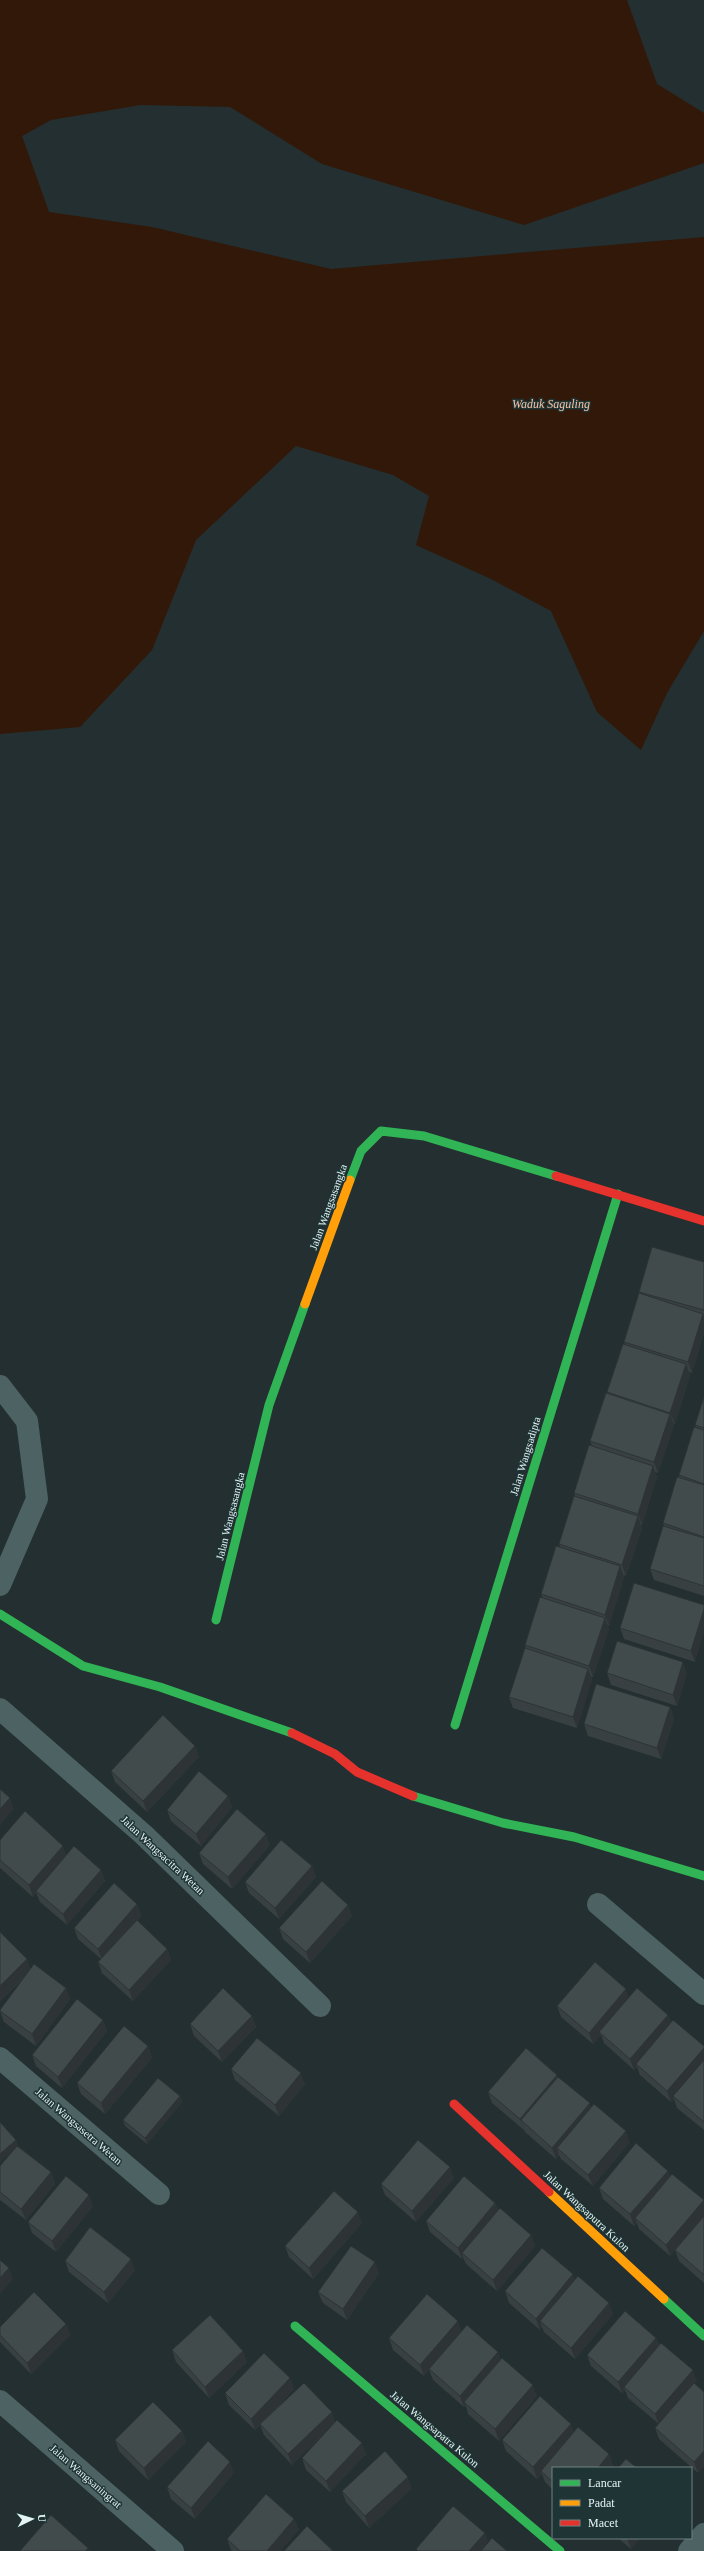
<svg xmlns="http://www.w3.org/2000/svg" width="704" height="2551" font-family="Georgia,serif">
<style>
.water{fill:#321808}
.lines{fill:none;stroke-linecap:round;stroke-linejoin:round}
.street{stroke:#4c6263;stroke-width:22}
.fast{stroke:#30b455;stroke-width:9}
.slow{stroke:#ff9f0a;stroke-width:9}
.jam{stroke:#e5322d;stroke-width:9}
.wall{fill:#384041}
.shaded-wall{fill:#2e3435}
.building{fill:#414b4c;stroke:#2e3435}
.labels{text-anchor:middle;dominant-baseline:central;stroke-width:3;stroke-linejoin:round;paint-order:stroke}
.street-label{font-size:11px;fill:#e7f4f5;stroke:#1e3435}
.water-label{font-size:12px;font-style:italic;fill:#f9c3a5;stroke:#1e3435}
</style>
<rect width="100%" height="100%" fill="#232f30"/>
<path class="water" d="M0 0H627L657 84 704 113V163L524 225 322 164 230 107 141 105 51 120 22 136 49 212 152 227 331 269 704 237V631L667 693 641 750 597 712 551 611 491 579 416 545 429 496 393 475 296 446 196 540 152 650 80 727 0 734Z"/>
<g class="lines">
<path class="street" d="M0 1386 27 1421 37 1499 0 1585
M0 1709 144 1835 320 2006
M598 1904 704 1994
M0 2058 159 2194
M0 2401 173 2551
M689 2551 704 2534"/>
<path class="fast" d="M350 1180 361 1151 381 1131 424 1136 556 1176
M0 1614 83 1666 160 1687 292 1733
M216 1620 269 1405 305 1304
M455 1725 618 1194
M413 1796 503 1823 574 1837 704 1876
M664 2299 704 2336
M295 2326 560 2551"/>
<path class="slow" d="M305 1304 350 1180
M549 2192 664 2299"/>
<path class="jam" d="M556 1176 704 1221
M292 1733 335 1754 357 1772 413 1796
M454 2104 549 2192"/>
</g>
<path class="wall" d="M704 1262V1333L692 1373 689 1372 690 1375 675 1424 673 1423 674 1425 658 1473 655 1472 657 1477 642 1525H641L642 1528 626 1576 624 1575V1577L609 1626 607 1625 609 1629 593 1677 591 1676 592 1680 577 1728 513 1708 509 1697 526 1649 525 1645 543 1598 541 1594 560 1547 559 1544 575 1496 574 1493 592 1446 590 1441 608 1393 607 1392 625 1344 624 1342 640 1294 639 1292Z
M704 1397V1596L654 1580 650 1569 664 1526 663 1523 679 1477V1475L696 1428 695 1425Z
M704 1605 695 1662 624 1639 620 1628Z
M607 1673H687L677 1706 611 1685Z
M670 1707 674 1719 661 1759 588 1736 584 1724Z
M195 1746 199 1757 147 1812 115 1782 111 1771Z
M228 1796 232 1807 201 1846 171 1821 167 1810Z
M0 1840 67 1854 101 1870 105 1881 67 1925 40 1902 36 1893 33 1897 0 1868Z
M270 1845 232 1889 203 1864 199 1853Z
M312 1866 316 1877 279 1919 249 1893 245 1882Z
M137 1904 141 1916 137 1921 167 1949 171 1960 133 2001 102 1973 98 1962 101 1959 78 1939 74 1928Z
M348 1905 352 1916 310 1963 283 1939 279 1928Z
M0 1933 27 1959 30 1969 66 1988 70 1999 36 2046 4 2022 0 2011V2010L25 1977 0 2001Z
M629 1997 668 2015 671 2023 704 2046V2130L677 2108 674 2099 671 2102 640 2075 637 2067 634 2070 604 2043 601 2035 593 2044 561 2017 557 2006Z
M252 2016 256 2027 222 2062 194 2036 190 2024Z
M103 2020 107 2031 62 2088 36 2066 32 2055Z
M148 2046 152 2058 105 2114 81 2094 77 2083Z
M231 2069 305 2084 279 2116 235 2080Z
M557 2075 558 2077 630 2142 593 2186 561 2159 559 2155 556 2159 525 2132 524 2130 492 2103 488 2092Z
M180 2096 182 2102 147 2144 125 2126 123 2120Z
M0 2122 16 2140 18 2146 51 2172 55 2184 26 2220 0 2200V2166L11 2152 0 2162Z
M670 2177 704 2201V2283L679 2261 675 2250 670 2256 639 2229 637 2223 634 2226 603 2199 599 2188Z
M454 2178 416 2222 385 2195 381 2184Z
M495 2203 498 2211 531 2235 535 2246 497 2291 466 2264 463 2257 462 2259 430 2232 426 2221Z
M93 2206 56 2252 32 2233 28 2222Z
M362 2223 313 2279 289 2257 285 2246Z
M65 2261 135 2270 108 2303 69 2272Z
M379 2273 347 2320 323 2303 318 2292Z
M575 2279 609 2303 613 2314 575 2359 544 2332 542 2327 540 2330 509 2303 505 2291Z
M66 2324 70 2335 31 2374 0 2342V2327Z
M462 2331 500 2359 537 2396 499 2441 468 2414 466 2406 464 2407 433 2380 429 2370 424 2376 393 2350 389 2338Z
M656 2338 659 2345 697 2381 694 2383 698 2473 659 2439 655 2428 659 2424 628 2398 625 2390 622 2393 591 2366 587 2355Z
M172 2350 243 2351 247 2362 209 2398 176 2362Z
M290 2378 294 2389 272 2413 332 2412 335 2423 366 2454 330 2492 306 2470 302 2458 328 2430 292 2465 264 2435 260 2425 255 2430 229 2405 225 2393Z
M182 2431 186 2442 148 2480 119 2451 115 2440Z
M574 2432 609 2454 613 2466 553 2468V2490L545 2482 542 2474 537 2479 506 2451 502 2440Z
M234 2473 195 2519 171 2499 167 2487Z
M412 2488 369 2528 346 2502 342 2491Z
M294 2519 299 2530 280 2551H232L231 2550 227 2539Z
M618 2538H640L631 2549Z"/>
<path class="shaded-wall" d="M703 1314 704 1318V1333L692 1373 688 1362Z
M686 1364 690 1375 675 1424 670 1413Z
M670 1414 674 1425 658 1473 654 1462Z
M653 1466 657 1477 642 1525 638 1514Z
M638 1516 642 1528 626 1576 622 1565Z
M620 1566 624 1577 609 1626 605 1615Z
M704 1609V1633L695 1662 691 1651Z
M605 1618 609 1629 593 1677 589 1666Z
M683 1662 687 1673 677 1706 673 1695Z
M588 1669 592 1680 577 1728 573 1717Z
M670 1707 674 1719 661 1759 657 1748Z
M195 1746 199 1757 147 1812 143 1801Z
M228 1796 232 1807 201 1846 196 1834Z
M10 1798 14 1809 0 1825V1809Z
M266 1834 270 1845 232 1889 228 1877Z
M63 1846 67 1857 36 1891V1893L33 1897 29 1885Z
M312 1866 316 1877 279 1919 275 1908Z
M101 1870 105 1881 67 1925 63 1914Z
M137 1904 141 1916 102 1960 98 1949Z
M348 1905 352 1916 310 1963 306 1952Z
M167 1949 171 1960 133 2001 129 1990Z
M27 1959 31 1970 0 2001V1986Z
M66 1988 70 1999 36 2046 32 2034Z
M626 1989 630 2000 599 2032 601 2035 593 2044 589 2033Z
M668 2015 672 2026 636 2064 637 2067 634 2070 630 2059Z
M252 2016 256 2027 222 2062 218 2051Z
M103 2020 107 2031 62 2088 58 2077Z
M148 2046 152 2058 105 2114 101 2103Z
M704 2048V2064L673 2096 674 2099 671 2102 667 2091Z
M301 2073 305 2084 279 2116 275 2105Z
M557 2075 562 2086 521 2120 524 2130 520 2119Z
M180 2096 182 2102 147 2144 145 2138Z
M590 2103 594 2114 557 2148 559 2155 556 2159 552 2148Z
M626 2131 630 2142 593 2186 588 2175Z
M16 2140 18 2146 0 2162V2154Z
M450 2167 454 2178 416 2222 412 2211Z
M668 2171 672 2182 635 2218 637 2223 634 2226 630 2214Z
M51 2172 55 2184 26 2220 21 2209Z
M89 2195 93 2206 56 2252 52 2241Z
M704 2200V2216L670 2256 666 2245Z
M495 2203 499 2215 462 2253 463 2257 462 2259 458 2248Z
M358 2212 362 2223 313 2279 309 2268Z
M531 2235 535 2246 497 2291 493 2280Z
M131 2259 135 2270 108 2303 104 2292Z
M375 2262 379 2273 347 2320 343 2309Z
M9 2268 13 2279 0 2294V2278Z
M573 2274 577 2285 540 2321 542 2327 540 2330 536 2319Z
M609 2303 613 2314 575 2359 571 2348Z
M458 2321 462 2332 424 2376 420 2365Z
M66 2324 70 2335 31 2374 27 2363Z
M656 2338 660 2349 624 2387 625 2390 622 2393 618 2382Z
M243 2351 247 2362 209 2398 205 2387Z
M498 2352 502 2364 464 2402 466 2406 464 2407 460 2396Z
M693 2370 697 2381 659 2425 655 2414Z
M290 2378 294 2389 255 2430 251 2419Z
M533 2385 537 2396 499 2441 495 2429Z
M332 2412 336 2423 292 2465 288 2454Z
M571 2424 575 2435 541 2471 542 2474 537 2479 533 2467Z
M182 2431 186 2442 148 2480 144 2468Z
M362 2443 366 2454 330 2492 326 2481Z
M704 2451V2467L698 2473 694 2462Z
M609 2454 613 2466 611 2468H598Z
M230 2462 234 2473 195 2519 191 2508Z
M408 2477 412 2488 369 2528 365 2516Z
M294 2519 299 2530 280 2551H267Z
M485 2533 489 2544 483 2551H469Z
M627 2538H640L631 2549Z
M88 2548 89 2551H85Z"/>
<path class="building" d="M652 1247 704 1262V1310L639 1292Z
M639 1293 703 1314 688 1362 624 1342Z
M623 1344 686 1364 670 1413 607 1392Z
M606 1393 670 1414 654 1462 590 1441Z
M704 1397V1428L695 1425Z
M694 1427 704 1430V1484L679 1475Z
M589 1445 653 1466 638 1514 574 1493Z
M677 1477 704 1485V1537L663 1523Z
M574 1496 638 1516 622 1565 559 1544Z
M663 1526 704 1538V1586L650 1569Z
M556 1546 620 1566 605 1615 541 1594Z
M634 1583 704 1605V1609L691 1651 620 1628Z
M540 1597 605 1618 589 1666 525 1645Z
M617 1641 683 1662 673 1695 607 1673Z
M525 1648 588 1669 573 1717 509 1697Z
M596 1684 670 1707 657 1748 584 1724Z
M163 1715 195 1746 143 1801 111 1771Z
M199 1771 228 1796 196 1834 167 1810Z
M0 1789 10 1798 0 1809Z
M237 1809 266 1834 228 1877 199 1853Z
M25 1811 63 1846 29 1885 0 1860V1840Z
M281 1840 312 1866 275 1908 245 1882Z
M74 1846 101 1870 63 1914 36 1891Z
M322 1881 348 1905 306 1952 279 1928Z
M114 1883 137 1904 98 1949 74 1928Z
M137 1920 167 1949 129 1990 98 1962Z
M0 1932 27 1959 0 1986Z
M595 1962 626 1989 589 2033 557 2006Z
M34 1964 66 1988 32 2034 0 2011V2010Z
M223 1988 252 2016 218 2051 190 2024Z
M637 1988 668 2015 630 2059 599 2032Z
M77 1999 103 2020 58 2077 32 2055Z
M673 2020 704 2046V2048L667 2091 636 2064Z
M124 2026 148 2046 101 2103 77 2083Z
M257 2038 301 2073 275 2105 231 2069Z
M526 2048 557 2075 520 2119 488 2092Z
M704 2060V2122L673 2096Z
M558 2077 590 2103 552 2148 521 2120Z
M158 2078 180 2096 145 2138 123 2120Z
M594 2104 626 2131 588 2175 557 2148Z
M0 2122 16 2140 0 2154Z
M418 2140 450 2167 412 2211 381 2184Z
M636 2143 668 2171 630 2214 599 2188Z
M17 2146 51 2172 21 2209 0 2192V2166Z
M672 2174 704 2200 666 2245 635 2218Z
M66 2176 89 2195 52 2241 28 2222Z
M464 2176 495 2203 458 2248 426 2221Z
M334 2191 358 2212 309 2268 285 2246Z
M500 2208 531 2235 493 2280 462 2253Z
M704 2216V2275L675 2250Z
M90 2227 131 2259 104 2292 65 2261Z
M351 2246 375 2262 343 2309 318 2292Z
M542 2248 573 2274 536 2319 505 2291Z
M0 2260 9 2268 0 2278Z
M578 2276 609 2303 571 2348 540 2321Z
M34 2292 66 2324 27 2363 0 2335V2327Z
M427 2294 458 2321 420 2365 389 2338Z
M625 2311 656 2338 618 2382 587 2355Z
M210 2315 243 2351 205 2387 172 2350Z
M467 2325 498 2352 460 2396 429 2369Z
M661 2343 693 2370 655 2414 624 2387Z
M264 2353 290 2378 251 2419 225 2393Z
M502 2358 533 2385 495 2429 464 2402Z
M304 2383 332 2412 288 2454 260 2424Z
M694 2383 704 2392V2451L694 2462 655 2428Z
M540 2396 571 2424 533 2467 502 2440Z
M153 2402 182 2431 144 2468 115 2440Z
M337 2420 362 2443 326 2481 302 2458Z
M578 2427 609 2454 598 2468H553V2482L541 2471Z
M208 2441 230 2462 191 2508 167 2487Z
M385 2451 408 2477 365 2516 342 2491Z
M626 2459 637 2468H618Z
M266 2494 294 2519 267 2551H240L227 2539Z
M453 2506 485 2533 469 2551H418L416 2549Z
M51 2515 88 2548 85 2551H20Z
M307 2526 333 2551H284Z
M492 2538 507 2551H481Z"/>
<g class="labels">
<g class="street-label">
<text transform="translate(328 1207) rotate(-70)">Jalan Wangsasangka</text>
<text transform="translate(525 1456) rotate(-73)">Jalan Wangsadipta</text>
<text transform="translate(230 1516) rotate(-76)">Jalan Wangsasangka</text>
<text transform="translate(163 1855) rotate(43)">Jalan Wangsacitra Wetan</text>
<text transform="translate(79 2126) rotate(41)">Jalan Wangsasetra Wetan</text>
<text transform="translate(587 2211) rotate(43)">Jalan Wangsaputra Kulon</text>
<text transform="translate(435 2429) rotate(40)">Jalan Wangsapatra Kulon</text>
<text transform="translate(86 2476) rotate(41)">Jalan Wangsaningrat</text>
</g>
<g class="water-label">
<text x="551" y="404">Waduk Saguling</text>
</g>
</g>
<rect x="552" y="2467" width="140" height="72" fill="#1e3435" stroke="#6e8182"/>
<rect x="560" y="2480" width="20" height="6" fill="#30b455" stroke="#6e8182"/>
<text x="588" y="2487" font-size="12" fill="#e7f4f5">Lancar</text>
<rect x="560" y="2500" width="20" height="6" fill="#ff9f0a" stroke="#6e8182"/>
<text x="588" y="2507" font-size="12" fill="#e7f4f5">Padat</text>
<rect x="560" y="2520" width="20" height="6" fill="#e5322d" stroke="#6e8182"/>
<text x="588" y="2527" font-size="12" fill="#e7f4f5">Macet</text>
<g transform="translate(32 2519) rotate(85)" stroke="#1e3435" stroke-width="3" paint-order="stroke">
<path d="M0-3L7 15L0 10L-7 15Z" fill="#e7f4f5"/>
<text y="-6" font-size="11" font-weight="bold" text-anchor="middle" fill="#e7f4f5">U</text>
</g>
</svg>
